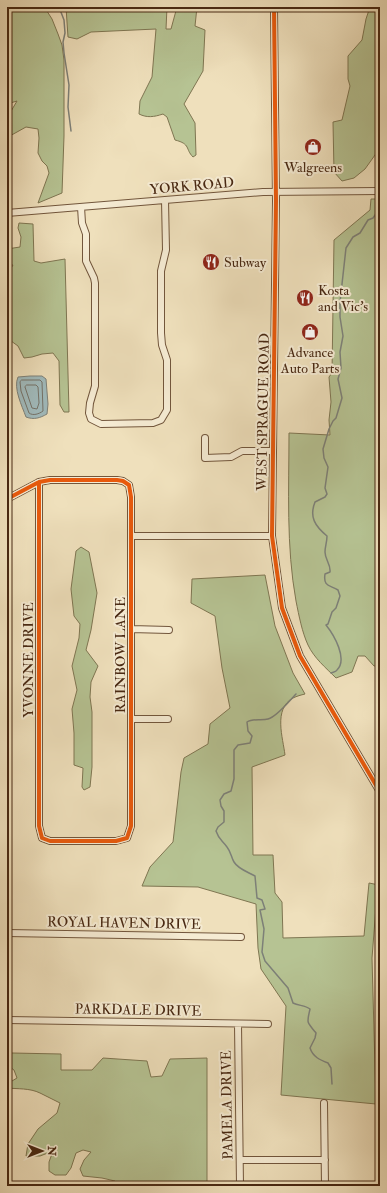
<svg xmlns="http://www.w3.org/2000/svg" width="387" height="1193" font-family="'IM FELL Double Pica',serif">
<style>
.green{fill:#b6c393;stroke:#7f7652}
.water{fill:#a0babc;stroke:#7d8078}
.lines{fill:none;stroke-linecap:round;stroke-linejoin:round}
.shore{stroke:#747167;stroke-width:1}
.stream{stroke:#7d8078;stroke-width:1.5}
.minor-casing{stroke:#72563c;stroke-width:8}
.minor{stroke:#f5ebd3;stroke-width:6}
.cycleway-casing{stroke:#f5ebd3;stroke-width:6}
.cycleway{stroke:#e8590c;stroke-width:4}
.labels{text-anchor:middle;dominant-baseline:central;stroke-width:4;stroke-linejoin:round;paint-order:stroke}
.poi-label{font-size:14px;fill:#482812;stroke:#f5ebd3}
.street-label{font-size:14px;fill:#482812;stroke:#f5ebd3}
</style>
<rect width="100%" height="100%" fill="#efe0bc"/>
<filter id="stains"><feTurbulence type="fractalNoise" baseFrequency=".005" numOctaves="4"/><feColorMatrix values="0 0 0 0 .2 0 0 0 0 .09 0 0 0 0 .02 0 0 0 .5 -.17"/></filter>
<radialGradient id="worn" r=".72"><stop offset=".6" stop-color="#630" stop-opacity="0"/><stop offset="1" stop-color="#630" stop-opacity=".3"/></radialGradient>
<path class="green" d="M7 7H46L45 8 52 19 58 34 62 45 64 60V136L62 193 38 203 49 173 47 166 42 161 38 153 39 138 38 129 26 127 8 137 7 135V118L17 101 7 104Z
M66 7H167L166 29H171L177 7H197L195 26 205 30 203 71 184 104 195 123 196 155 193 157C185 149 191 144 175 140L167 117 163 114C154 117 147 118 139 114L140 101 152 77 156 29 91 32 77 39 68 37Z
M370 7H380V148L365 169 354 178 342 181 334 172 333 122 342 120 350 86 348 79V56L362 40 366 19Z
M371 199H380V276L379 279 380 666H374L365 656H358L352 672 336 678C326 668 314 658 308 645 302 632 299 616 296 601 286 546 289 489 289 433L330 435 329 420 331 402 329 377 332 373 334 240 370 210Z
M19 223 33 224 34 261 41 263 65 259 69 412H64L60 405 59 361 53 353 42 354 32 357 24 358 18 346 7 338V327L10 314 7 309V275L13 265 7 264V249L20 247 21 237 18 228Z
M7 544 11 567 7 580Z
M81 547 89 552 97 593 91 630 86 650 98 666 91 682 90 697 92 712V767L90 787 84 790 82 787 83 768 74 765V733L72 709 77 690 72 666 79 638 80 624 74 616 71 589 76 551Z
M265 575 275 626 293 673 305 694C301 695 297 696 293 698 273 709 283 738 285 755L252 767 253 855H273L275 893 282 902 283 938 364 936 369 883 379 885 377 894 372 958 376 1104 281 1095 286 1006 261 969 258 948 256 904 198 887 142 886 150 867 173 842 181 772 184 758 208 744 210 724 230 708 222 668 215 616 191 603 192 579Z
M12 1053 61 1054V1070H92L103 1058 147 1061 151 1077 162 1076 170 1059 207 1058V1186H114L115 1181 102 1178 83 1176 80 1169 84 1160 91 1152 83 1150 76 1153 71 1168 66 1175H55L49 1171V1162L53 1151 40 1156H26L28 1144 38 1129 57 1113 60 1103C53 1100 47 1096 40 1093 30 1088 17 1089 7 1088V1084L17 1078 14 1070 7 1065V1054Z"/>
<path class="water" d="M30 376H42L46 379 48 404 47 414C40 418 34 420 26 417 22 406 13 388 18 377Z"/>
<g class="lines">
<path class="shore" d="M22 380H40L42 382 43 411C39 414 33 416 29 413L21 391 20 382Z
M27 385H36L38 387 39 403 37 409 32 408 25 387Z"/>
<path class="stream" d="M59 7 64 20 65 33 63 42 64 53 69 85 68 107 71 131
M331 673C333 672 336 672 337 670 348 659 334 635 326 625L328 624 332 612 336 608 340 596 338 590C330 585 323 587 325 574L330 572C331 564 325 560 325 552 325 547 327 542 327 536 315 526 309 517 315 502L325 497 327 494 325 488 328 467 324 458 323 449 329 429 333 421 336 418 342 398 338 379 341 368 340 352 343 336 340 317V302L346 248 353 237 360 233 368 220 373 218 380 208
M296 694C289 701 278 716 268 719 262 721 253 718 247 722L248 731 252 736 250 743 238 745 234 750V779L231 791 224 794 220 800 221 806 224 811V822L218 827 216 831C219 840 222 840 227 847 231 852 231 857 234 862 238 869 248 872 255 876L257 898 262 900 265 909 260 910 264 929 262 952 265 961 288 988 293 1003C299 1006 305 1005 310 1009 307 1023 306 1021 316 1033L315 1038 310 1048C313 1057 320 1060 328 1063L331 1068 332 1084"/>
<g class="minor-casing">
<path id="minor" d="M274 7 276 201 272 536 282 608 300 656 380 792
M81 207 82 223 86 234V261L94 278 95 283V386L90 403 89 413 91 419 101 424 153 423 161 420 167 410V360L162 345 161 333V271L166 250 165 200
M7 213 263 192 380 191
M205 438V458L231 457 242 451H273
M7 499 39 482 50 480H117L123 481 129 485 131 497V826L127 838 116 841H50L42 838 39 826V482
M131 536H272
M131 629 169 630
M131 719H168
M7 933 241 937
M7 1020 268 1024
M238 1024 240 1186
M324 1103 325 1186
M240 1160H325"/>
</g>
<use href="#minor" class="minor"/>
<g class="cycleway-casing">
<path id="cycleway" d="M274 7 276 201 272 536 282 608 300 656 380 792
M7 499 39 482 50 480H117L123 481 129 485 131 497V826L127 838 116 841H50L42 838 39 826V482"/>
</g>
<use href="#cycleway" class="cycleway"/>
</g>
<defs>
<g id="shop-disc" transform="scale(0.9)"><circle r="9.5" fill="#8f2418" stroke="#f5ebd3"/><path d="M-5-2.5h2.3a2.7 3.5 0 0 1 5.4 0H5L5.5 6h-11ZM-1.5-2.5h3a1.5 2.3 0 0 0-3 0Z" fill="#fff"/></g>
<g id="restaurant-disc" transform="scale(0.9)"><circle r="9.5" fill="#8f2418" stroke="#f5ebd3"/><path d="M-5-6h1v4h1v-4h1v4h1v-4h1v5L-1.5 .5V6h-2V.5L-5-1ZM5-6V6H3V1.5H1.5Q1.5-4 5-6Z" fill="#fff"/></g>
</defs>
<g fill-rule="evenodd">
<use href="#shop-disc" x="313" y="147"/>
<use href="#restaurant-disc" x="211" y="262"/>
<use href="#restaurant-disc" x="305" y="298"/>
<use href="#shop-disc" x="310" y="332"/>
</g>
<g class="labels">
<g class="poi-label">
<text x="313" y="167">Walgreens</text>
<text x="224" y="262" text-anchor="start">Subway</text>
<text x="318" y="290" text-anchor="start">Kosta<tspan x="318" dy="16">and Vic's</tspan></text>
<text x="310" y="352">Advance<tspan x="310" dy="16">Auto Parts</tspan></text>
</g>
<g class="street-label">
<text transform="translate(192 186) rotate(-5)">YORK ROAD</text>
<text transform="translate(263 412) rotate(-89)">WEST SPRAGUE ROAD</text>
<text transform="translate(120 655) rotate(-90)">RAINBOW LANE</text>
<text transform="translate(28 660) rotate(-90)">YVONNE DRIVE</text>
<text transform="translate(124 923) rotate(1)">ROYAL HAVEN DRIVE</text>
<text transform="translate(138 1010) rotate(1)">PARKDALE DRIVE</text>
<text transform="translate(227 1105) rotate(-91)">PAMELA DRIVE</text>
</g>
</g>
<rect width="387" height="1193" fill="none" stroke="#efe0bc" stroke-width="24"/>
<rect x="8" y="8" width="371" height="1177" fill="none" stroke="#482812" stroke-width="2"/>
<rect x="12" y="12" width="363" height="1169" fill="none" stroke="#482812"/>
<g transform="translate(42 1151) rotate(90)" stroke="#f5ebd3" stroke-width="3" paint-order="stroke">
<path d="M0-3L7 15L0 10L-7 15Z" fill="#482812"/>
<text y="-6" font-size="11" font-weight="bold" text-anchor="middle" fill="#482812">N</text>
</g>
<rect width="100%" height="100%" filter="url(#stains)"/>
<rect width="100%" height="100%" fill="url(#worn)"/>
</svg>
